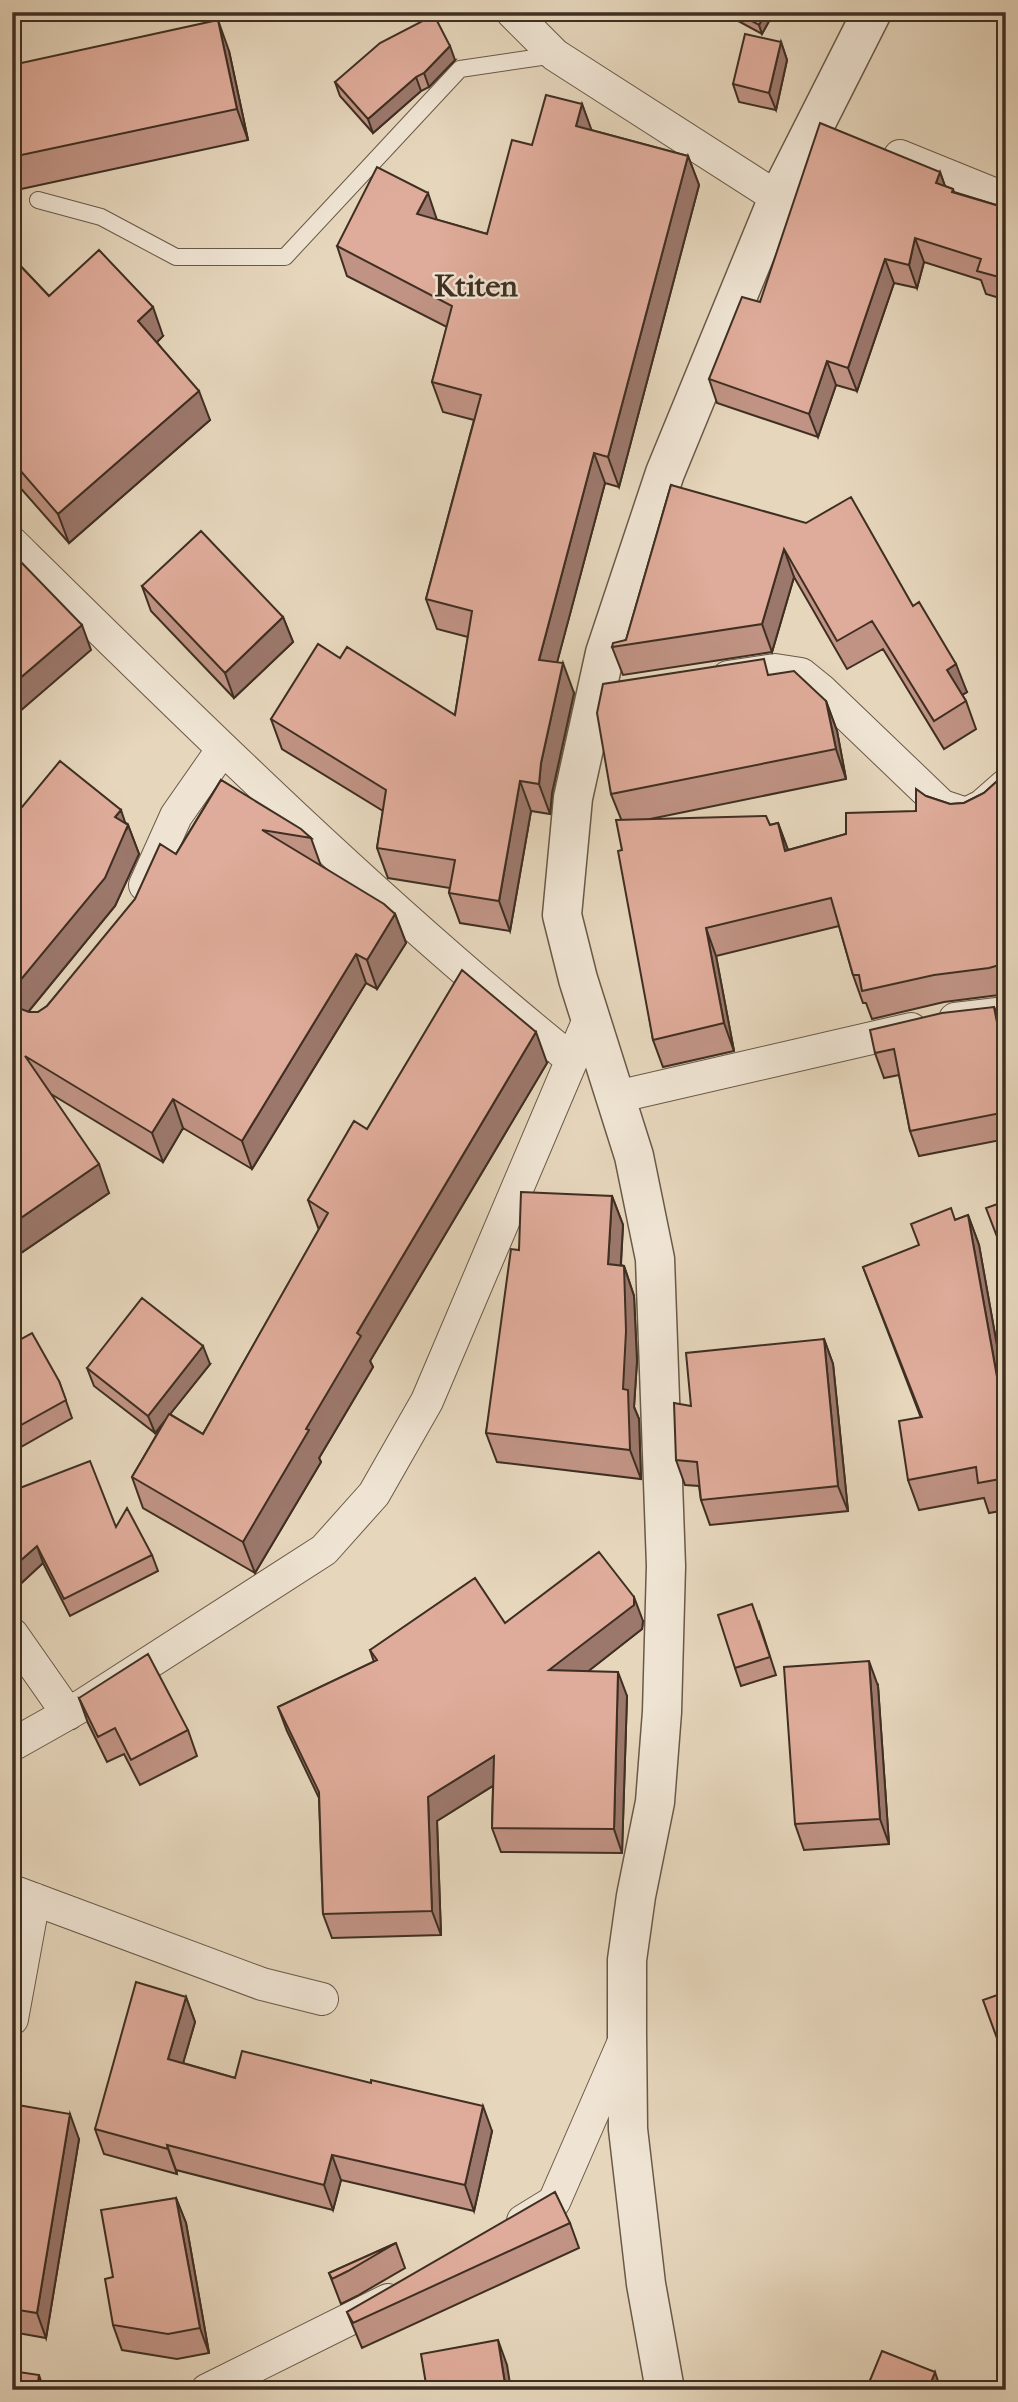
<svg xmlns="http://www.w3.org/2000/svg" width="1018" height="2402" font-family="'IM FELL French Canon',serif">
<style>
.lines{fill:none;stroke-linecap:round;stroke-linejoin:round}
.service-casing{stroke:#695948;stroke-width:18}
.minor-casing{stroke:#695948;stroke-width:34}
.tertiary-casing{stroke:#695948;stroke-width:41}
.service{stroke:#efe4d3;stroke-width:16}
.minor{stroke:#efe4d3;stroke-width:32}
.tertiary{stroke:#efe4d3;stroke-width:38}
.wall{fill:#c09384;stroke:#3f2f22;stroke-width:2}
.shaded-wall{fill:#9c786c;stroke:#3f2f22;stroke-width:2}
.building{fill:#dfab9a;stroke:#3f2f22;stroke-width:2}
.labels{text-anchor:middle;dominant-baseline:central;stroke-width:5;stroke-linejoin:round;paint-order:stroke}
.district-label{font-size:30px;font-weight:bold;fill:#3f2f22;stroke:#efe4d3}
</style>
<rect width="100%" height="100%" fill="#e6d6bc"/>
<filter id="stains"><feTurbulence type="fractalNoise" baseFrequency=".00286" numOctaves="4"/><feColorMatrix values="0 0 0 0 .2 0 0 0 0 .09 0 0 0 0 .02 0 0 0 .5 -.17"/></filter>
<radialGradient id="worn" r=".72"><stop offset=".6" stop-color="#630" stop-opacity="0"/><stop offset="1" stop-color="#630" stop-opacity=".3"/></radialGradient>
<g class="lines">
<g class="service-casing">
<path id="service" d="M38 200 101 217 176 257H285L460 69 555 55"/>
</g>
<g class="minor-casing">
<path id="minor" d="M512 12 555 55 778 198
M900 156 1006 199
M12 543C193 721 374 900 572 1060
M728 677 775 670 801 674 822 691 942 806 966 814 982 806 1006 785
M145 885 176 816 222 750
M955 1019 1006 1013
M616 1097 911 1029
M12 1634 68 1714
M12 1745 83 1705 324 1550 374 1494 427 1401 590 1017
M12 1891 262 1984 322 1999
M12 2019 34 1899
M523 2221 554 2202 625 2039
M207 2390 388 2300"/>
</g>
<g class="tertiary-casing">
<path id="tertiary" d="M665 2390 646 2284 628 2129 627 2034V1960L636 1896 655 1802 662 1712 666 1566 655 1259 634 1156 578 979 562 915 573 798 605 653 665 473 778 198 872 12"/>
</g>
<use href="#service" class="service"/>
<use href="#minor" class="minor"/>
<use href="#tertiary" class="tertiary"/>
</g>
<path class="wall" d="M728 12H774L762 34 729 16Z
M781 42 787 60 776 110 739 102 733 84Z
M229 51 248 140 12 191V65Z
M455 60 429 87 421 91 373 133 340 96 335 82Z
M582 104 591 130 688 156 699 185 619 487 605 483 557 662 574 693 552 793 550 814 531 811 510 931 460 923 449 893 450 888 388 878 377 848 383 811 282 749 271 719 340 658 455 715 468 637 437 629 426 599 474 420 443 412 432 382 447 327 347 276 337 246 438 220 487 234 532 145Z
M940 172 945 186 953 189 954 192 1006 208V300L986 294 981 280 924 262 917 288 894 283 857 391 836 385 818 437 717 403 709 379 760 302Z
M12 257 49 296 163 336 157 342 210 420 69 543 16 483 12 472Z
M671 485 913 606 967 692 962 695 966 701 976 729 944 749 883 649 847 669 794 577 772 652 623 675 612 647 626 640Z
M142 586 283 617 293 642 234 698 151 611Z
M770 675 826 701 837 731 846 779 650 819 770 825 778 823 788 850 846 834 916 811 926 796 950 804 964 803 984 793 1006 773V993L999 995 944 1002 872 1019 866 1003H863L853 975 839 926 716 956 734 1051 663 1067 653 1040 622 850 621 819 611 794Z
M221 780 311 838 321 866 395 914 406 943 377 989 366 983 252 1169 183 1128 163 1162 51 1094 109 1193 12 1259V819L126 823 128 825 139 854 115 906 28 1012H38L47 1006 176 854Z
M994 1007 1003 1032 1006 1047V1139L919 1156 910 1131 899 1075 884 1078 875 1053Z
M547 1063 370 1361 373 1367 319 1458 321 1462 255 1573 143 1508 132 1477 167 1417 155 1433 94 1386 87 1368 210 1364 170 1414 203 1434 319 1230 308 1200 367 1129Z
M612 1196 623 1225 621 1265 624 1266 634 1296 637 1361 634 1407 639 1419 641 1479 497 1462 486 1433 519 1250Z
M968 1215 979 1245 1006 1396V1510L989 1513 984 1498 919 1510 908 1480 921 1418 863 1267 919 1246 955 1220Z
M824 1339 833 1364 848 1511 710 1525 701 1500 699 1486 685 1485 676 1460 691 1406Z
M12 1344 59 1381 72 1418 12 1452Z
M12 1491 116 1527 152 1555 158 1571 70 1616 43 1563 16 1588 12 1584Z
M643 1621 642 1629 588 1671 627 1696 622 1853 501 1852 492 1828 493 1786 437 1821 441 1935 332 1938 323 1914 319 1798 287 1731 278 1707 374 1662 370 1650 505 1623Z
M759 1622 776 1675 741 1686 735 1668Z
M878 1686 889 1844 804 1850 795 1824Z
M79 1698 188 1730 197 1756 140 1785 124 1754 107 1762 88 1723Z
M186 1997 195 2022 183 2063 235 2078 492 2131 474 2211 341 2180 333 2210 176 2170 177 2174 104 2154 95 2129Z
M12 2104 79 2139 46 2338 12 2332Z
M176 2198 186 2223 209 2353 177 2359 122 2350 113 2325V2277Z
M570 2223 579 2248 362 2348 347 2312Z
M396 2243 405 2268 357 2296 341 2304 329 2273Z"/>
<path class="shaded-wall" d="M766 12H774L762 34 759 25Z
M218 20 229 51 248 140 237 109Z
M781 42 787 60 776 110 769 93Z
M450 46 455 60 429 87 424 73Z
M416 77 421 91 373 133 368 119Z
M582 104 593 134 576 126Z
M688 156 699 185 619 487 608 457Z
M940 172 948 195 936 183Z
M428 193 438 223 417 214Z
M915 238 924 262 917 288 909 265Z
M885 259 894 283 857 391 848 368Z
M153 307 163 336 149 350 138 321Z
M827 361 836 385 818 437 809 414Z
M199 391 210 420 69 543 58 514Z
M594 453 605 483 550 689 539 660Z
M784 549 794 577 772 652 762 624Z
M283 617 293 642 234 698 225 673Z
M82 625 91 650 12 718V685Z
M563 663 574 693 552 793 550 814 539 784 541 763Z
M956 664 967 692 957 698 947 670Z
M826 701 837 731 846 779 836 749Z
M520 781 531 811 510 931 499 901Z
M121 810 127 828 128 825 139 854 115 906 28 1012 25 1021 15 1000 14 992 18 983 115 817Z
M778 823 788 850 785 851Z
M395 914 406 943 377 989 367 960Z
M706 928 716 956 734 1051 724 1023Z
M356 954 366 983 252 1169 242 1141Z
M994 1007 1003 1032 1006 1047V1069Z
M536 1032 547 1063 370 1361 373 1367 319 1458 321 1462 255 1573 243 1542 357 1333Z
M173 1099 183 1128 163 1162 152 1133Z
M99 1164 109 1193 12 1259V1224Z
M612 1196 623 1225 619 1293 608 1264Z
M968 1215 979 1245 1006 1396V1427Z
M624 1266 634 1296 637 1361 634 1407 639 1419 641 1479 630 1450 623 1389Z
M824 1339 833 1364 848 1511 838 1486Z
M203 1346 210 1364 155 1433 148 1416Z
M37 1546 43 1563 16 1588 12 1578V1568Z
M634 1597 643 1621 642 1629 558 1695 549 1670Z
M869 1661 878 1686 889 1844 880 1819Z
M618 1672 627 1696 622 1853 614 1829Z
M494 1756 502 1780 437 1821 441 1935 432 1911 428 1797Z
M186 1997 195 2022 177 2084 168 2059Z
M483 2106 492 2131 474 2211 465 2185Z
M70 2114 79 2139 46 2338 37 2313Z
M167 2145 176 2170 177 2174 168 2149Z
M332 2155 341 2180 333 2210 324 2185Z
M176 2198 186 2223 209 2353 200 2328Z
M498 2340 507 2365 511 2390H506Z
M935 2372 941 2390H928Z
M39 2375 44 2390H37Z"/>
<path class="building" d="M735 12H766L759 25Z
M434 15 450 46 424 73 416 77 368 119 335 82 380 43Z
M218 20 237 109 12 157V65Z
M745 34 781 42 769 93 733 84Z
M546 95 582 104 576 126 688 156 608 457 594 453 539 660 563 663 541 763 539 784 520 781 499 901 449 893 455 860 377 848 386 790 271 719 318 644 340 658 347 647 455 715 472 611 426 599 481 395 432 382 452 306 337 246 377 167 428 193 417 214 487 234 512 140 532 145Z
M820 123 940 172 936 183 953 189 952 192 1006 208V279L977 271 981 259 915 238 909 265 885 259 848 368 827 361 809 414 709 379 742 297 760 302Z
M99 250 153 307 138 321 199 391 58 514 12 461V257L49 296Z
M671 485 806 523 851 497 913 606 919 602 956 664 947 670 966 701 934 721 872 621 837 641 784 549 762 624 612 647 613 643 626 640Z
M201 531 283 617 225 673 142 586Z
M19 560 82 625 12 685V566Z
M764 659 768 675 794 671 826 701 836 749 611 794 597 713 603 684Z
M60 761 121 810 115 817 128 825 105 878 18 983 14 992 15 1000 21 1009 29 1012H38L47 1006 135 899 160 844 176 854 221 780 301 829 311 838 262 830 384 904 395 914 367 960 356 954 242 1141 173 1099 152 1133 25 1056 99 1164 12 1224V819Z
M1006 773V963L989 968 934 975 862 991 859 975H853L831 898 706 928 724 1023 653 1040 618 851 622 850 616 820 766 816 770 825 778 823 785 851 846 834V813L916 811V789L926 796 950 804 964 803 984 793Z
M462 970 536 1032 357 1333 361 1336 306 1429 309 1430 243 1542 132 1477 169 1414 203 1434 328 1213 308 1200 354 1121 367 1129Z
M994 1007 1006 1069V1112L910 1131 894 1049 875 1053 870 1030 942 1013Z
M521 1192 612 1196 608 1264 624 1266 626 1331 623 1389 628 1390 630 1450 486 1433 511 1249 519 1250Z
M1006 1201V1260L986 1208Z
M951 1208 955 1220 968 1215 1006 1427V1478L978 1483 976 1467 908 1480 899 1421 922 1417 863 1267 919 1245 911 1224Z
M142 1298 203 1346 148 1416 87 1368Z
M32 1333 59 1381 66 1400 12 1430V1344Z
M824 1339 838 1486 701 1500 697 1462 676 1460 674 1403 691 1406 686 1353Z
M90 1461 116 1527 127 1508 152 1555 64 1599 37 1546 12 1568V1491Z
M599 1552 634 1597V1605L549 1670 618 1672 614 1829 492 1828 494 1756 428 1797 432 1911 323 1914 319 1792 278 1707 377 1660 370 1650 475 1578 505 1623Z
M752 1604 770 1657 735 1668 718 1615Z
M148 1654 188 1730 131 1760 115 1728 98 1737 79 1698Z
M869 1661 880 1819 795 1824 784 1667Z
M136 1982 186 1997 168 2059 235 2078 242 2051 371 2083V2080L483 2106 465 2185 332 2155 324 2185 167 2145 168 2149 95 2129Z
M1006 1992V2063L983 2000Z
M12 2104 70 2114 37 2313 12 2309Z
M555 2192 570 2223 353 2323 347 2312Z
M176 2198 200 2328 168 2334 113 2325 105 2279 113 2277 101 2210Z
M396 2243 348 2271 332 2279 329 2273Z
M498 2340 506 2390H427L421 2354Z
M882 2351 935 2372 928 2390H866Z
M12 2371 39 2375 37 2390H12Z"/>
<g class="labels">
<g class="district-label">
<text x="476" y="286">Ktiten</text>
</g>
</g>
<rect width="1018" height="2402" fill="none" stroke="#e6d6bc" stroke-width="42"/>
<rect x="14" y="14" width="990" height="2374" fill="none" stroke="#3f2f22" stroke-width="3.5"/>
<rect x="21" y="21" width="976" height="2360" fill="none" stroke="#3f2f22" stroke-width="2"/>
<rect width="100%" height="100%" filter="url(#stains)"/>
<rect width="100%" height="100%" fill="url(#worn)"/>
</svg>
